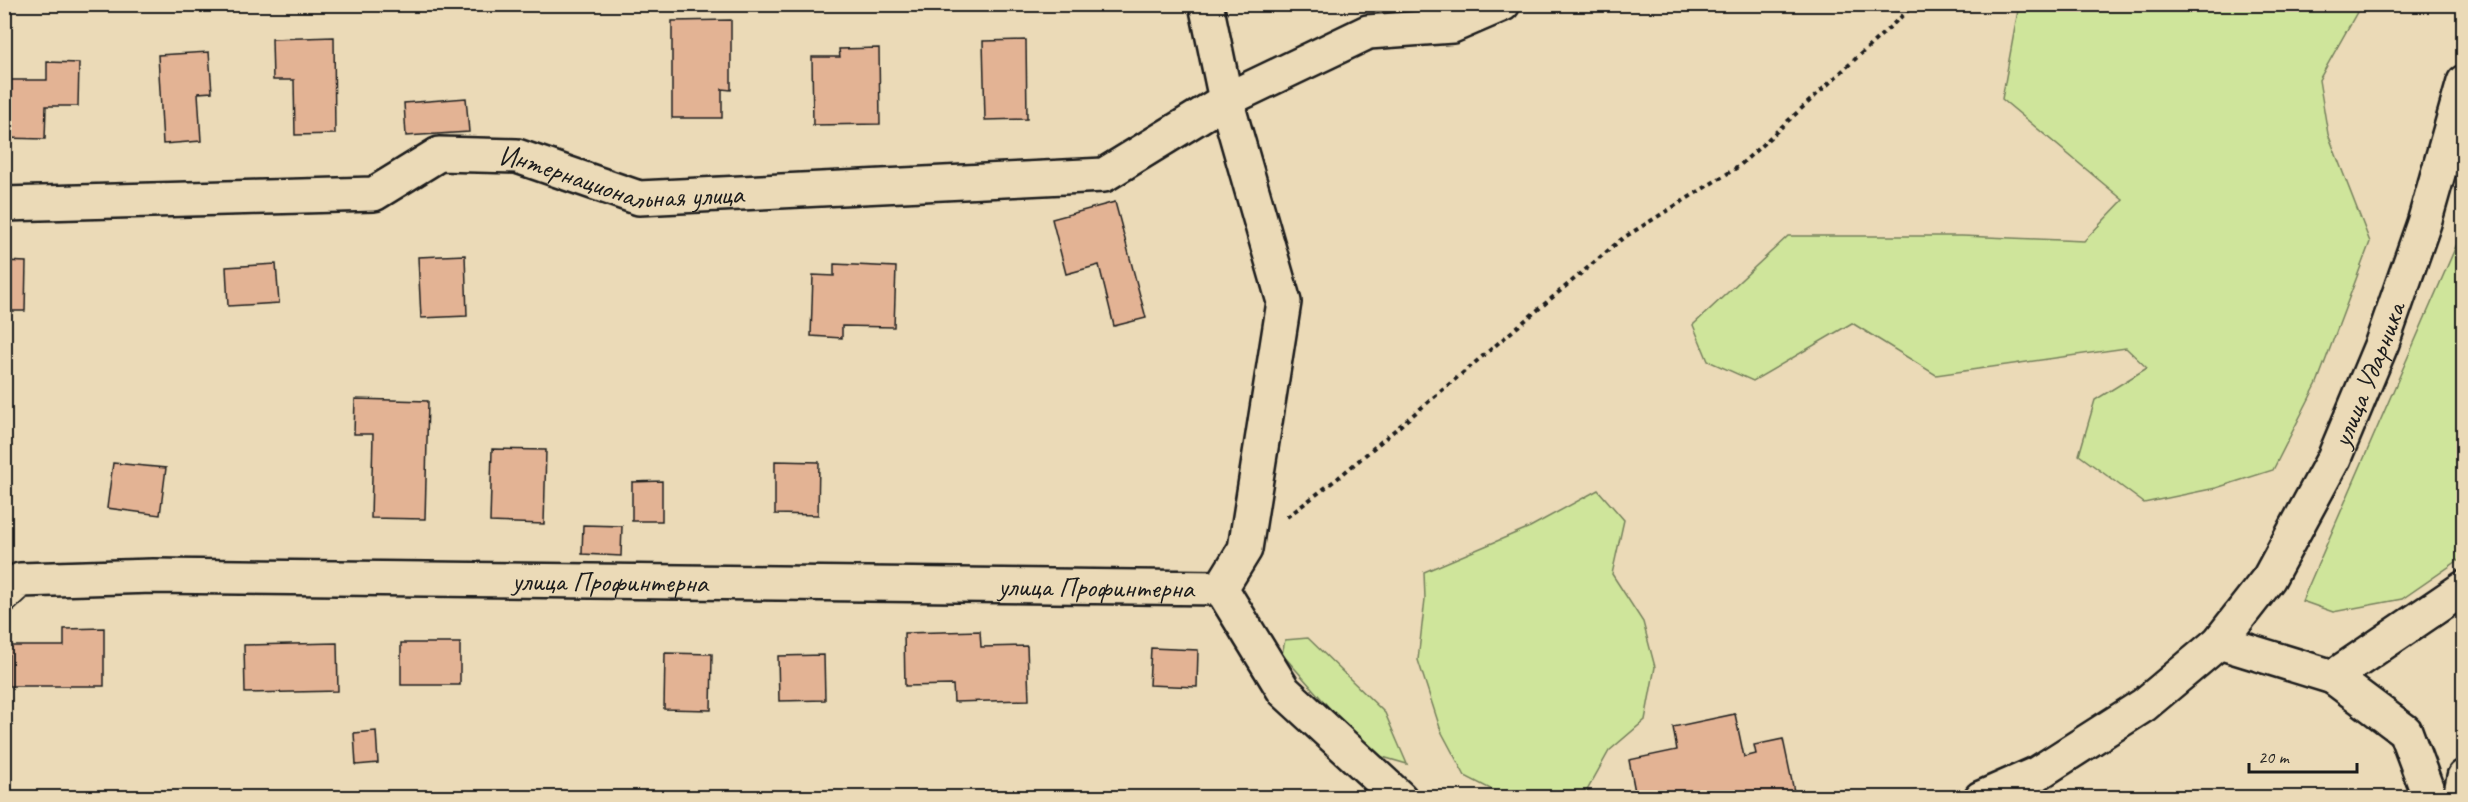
<svg xmlns="http://www.w3.org/2000/svg" width="2468" height="802" font-family="Caveat,sans-serif">
<style>
.green{fill:#cfe59b;stroke:#76805c;stroke-width:1.5}
.building{fill:#e3b394;stroke:#1c1c1c;stroke-width:1.5}
.lines{fill:none;stroke-linecap:round;stroke-linejoin:round}
.minor-casing{stroke:#1c1c1c;stroke-width:38}
.major-casing{stroke:#1c1c1c;stroke-width:38}
.path{stroke:#1c1c1c;stroke-width:4;stroke-dasharray:4.5 4.5;stroke-linecap:butt}
.minor{stroke:#ebdab7;stroke-width:33}
.major{stroke:#ebdab7;stroke-width:33}
.labels{text-anchor:middle;dominant-baseline:central;stroke-width:4.5;stroke-linejoin:round;paint-order:stroke}
.street-label{font-size:28px;fill:#1c1c1c;stroke:#ebdab7}
</style>
<rect width="100%" height="100%" fill="#ebdab7"/>
<filter id="ink" filterUnits="userSpaceOnUse"><feTurbulence type="fractalNoise" baseFrequency=".0167" numOctaves="2"/><feDisplacementMap in="SourceGraphic" scale="12" xChannelSelector="R" yChannelSelector="G"/><feConvolveMatrix kernelMatrix="1 2 1 2 8 2 1 2 1" color-interpolation-filters="sRGB"/></filter>
<g filter="url(#ink)">
<path class="green" d="M2019 5H2361L2319 80 2328 134 2370 242 2317 383 2273 470 2216 488 2144 503 2079 455 2095 400 2147 368 2126 348 1936 375 1852 323 1753 381 1708 361 1693 325 1788 236H1962L2084 241 2123 200 2002 99Z
M2463 230V557L2402 599 2333 612 2302 601Z
M1598 490 1624 520 1612 574 1643 622 1655 667 1645 720 1609 751 1585 794 1567 798 1506 797 1465 776 1441 731 1418 660 1425 599 1424 572 1530 527Z
M1308 638 1385 713 1407 764 1369 753 1282 654 1285 640Z"/>
<path class="building" d="M731 20V90L722 89V118H672V21Z
M334 37 335 134 295 135 294 80H273L272 39Z
M1026 40 1027 119 985 120 983 41Z
M879 48 880 124 813 125 812 57H840L839 49Z
M209 52 212 92 198 93 201 141 163 144 158 55Z
M47 62 79 63 78 106H46L45 139 4 138V80H47Z
M466 98 469 132 406 136 404 103Z
M1115 202 1146 318 1114 326 1099 265 1066 274 1052 219Z
M465 255 467 316 421 318 418 257Z
M4 261 26 262 25 311H4Z
M276 264 279 303 228 306 226 267Z
M834 264 896 267 894 327 842 326V338L811 336 813 275 834 276Z
M355 399 428 401 425 519 371 518 373 434H354Z
M492 449 546 450 544 524 490 522Z
M775 461 819 462 818 515 775 514Z
M113 463 166 468 160 515 107 508Z
M662 481V521H632V482Z
M583 525 622 526 621 556 582 554Z
M104 628V686H9V646H64V629Z
M980 631 981 647 1027 646 1029 700 954 702 953 685 905 686 904 633Z
M337 643 338 691 245 693 244 645Z
M401 643H460V685H401Z
M1151 648 1198 650 1197 687 1149 685Z
M665 653 712 654 711 710 664 709Z
M824 655 825 700 779 701 778 656Z
M1735 714 1744 757 1756 754 1754 745 1783 739 1795 796 1632 798 1636 797 1629 760 1677 750 1673 727Z
M376 731 378 763 356 765 354 733Z"/>
<g class="lines">
<g class="minor-casing">
<g id="minor">
<path d="M1206 4 1226 100 1284 302 1245 549 1221 588 1284 691 1400 798"/>
<path id="s1" d="M4 204 374 194 439 154 517 156 639 198 1104 175 1226 100 1368 32 1452 26 1503 4"/>
<path id="s2" d="M4 595 20 580 153 576 1221 588"/>
<path d="M2219 642 2333 677 2464 588"/>
<path d="M2333 677 2405 731 2430 798"/>
<path d="M2460 798 2464 777"/>
</g>
</g>
<g class="major-casing">
<g id="major">
<path id="s3" d="M1981 798 2038 773 2144 705 2219 642 2269 578 2334 458 2382 343 2424 223 2464 82"/>
</g>
</g>
<path class="path" d="M1287 517 1338 478 1623 238 1738 167 1915 4"/>
<use href="#minor" class="minor"/>
<use href="#major" class="major"/>
</g>
</g>
<g class="labels">
<g class="street-label">
<text stroke="none"><textPath href="#s1" startOffset="632">Интернациональная улица</textPath></text>
<text stroke="none"><textPath href="#s3" startOffset="594">улица Ударника</textPath></text>
<text stroke="none"><textPath href="#s2" startOffset="612">улица Профинтерна</textPath></text>
<text stroke="none"><textPath href="#s2" startOffset="1098">улица Профинтерна</textPath></text>
</g>
</g>
<rect width="2468" height="802" fill="none" stroke="#ebdab7" stroke-width="24"/>
<rect x="12" y="12" width="2444" height="778" fill="none" stroke="#1c1c1c" stroke-width="2" filter="url(#ink)"/>
<path d="M2249 763v9h108v-9" fill="none" stroke="#1c1c1c" stroke-width="3"/>
<text x="2258" y="763" font-size="18" fill="#1c1c1c" stroke="#ebdab7" stroke-width="4.5" paint-order="stroke">20 m</text>
</svg>
